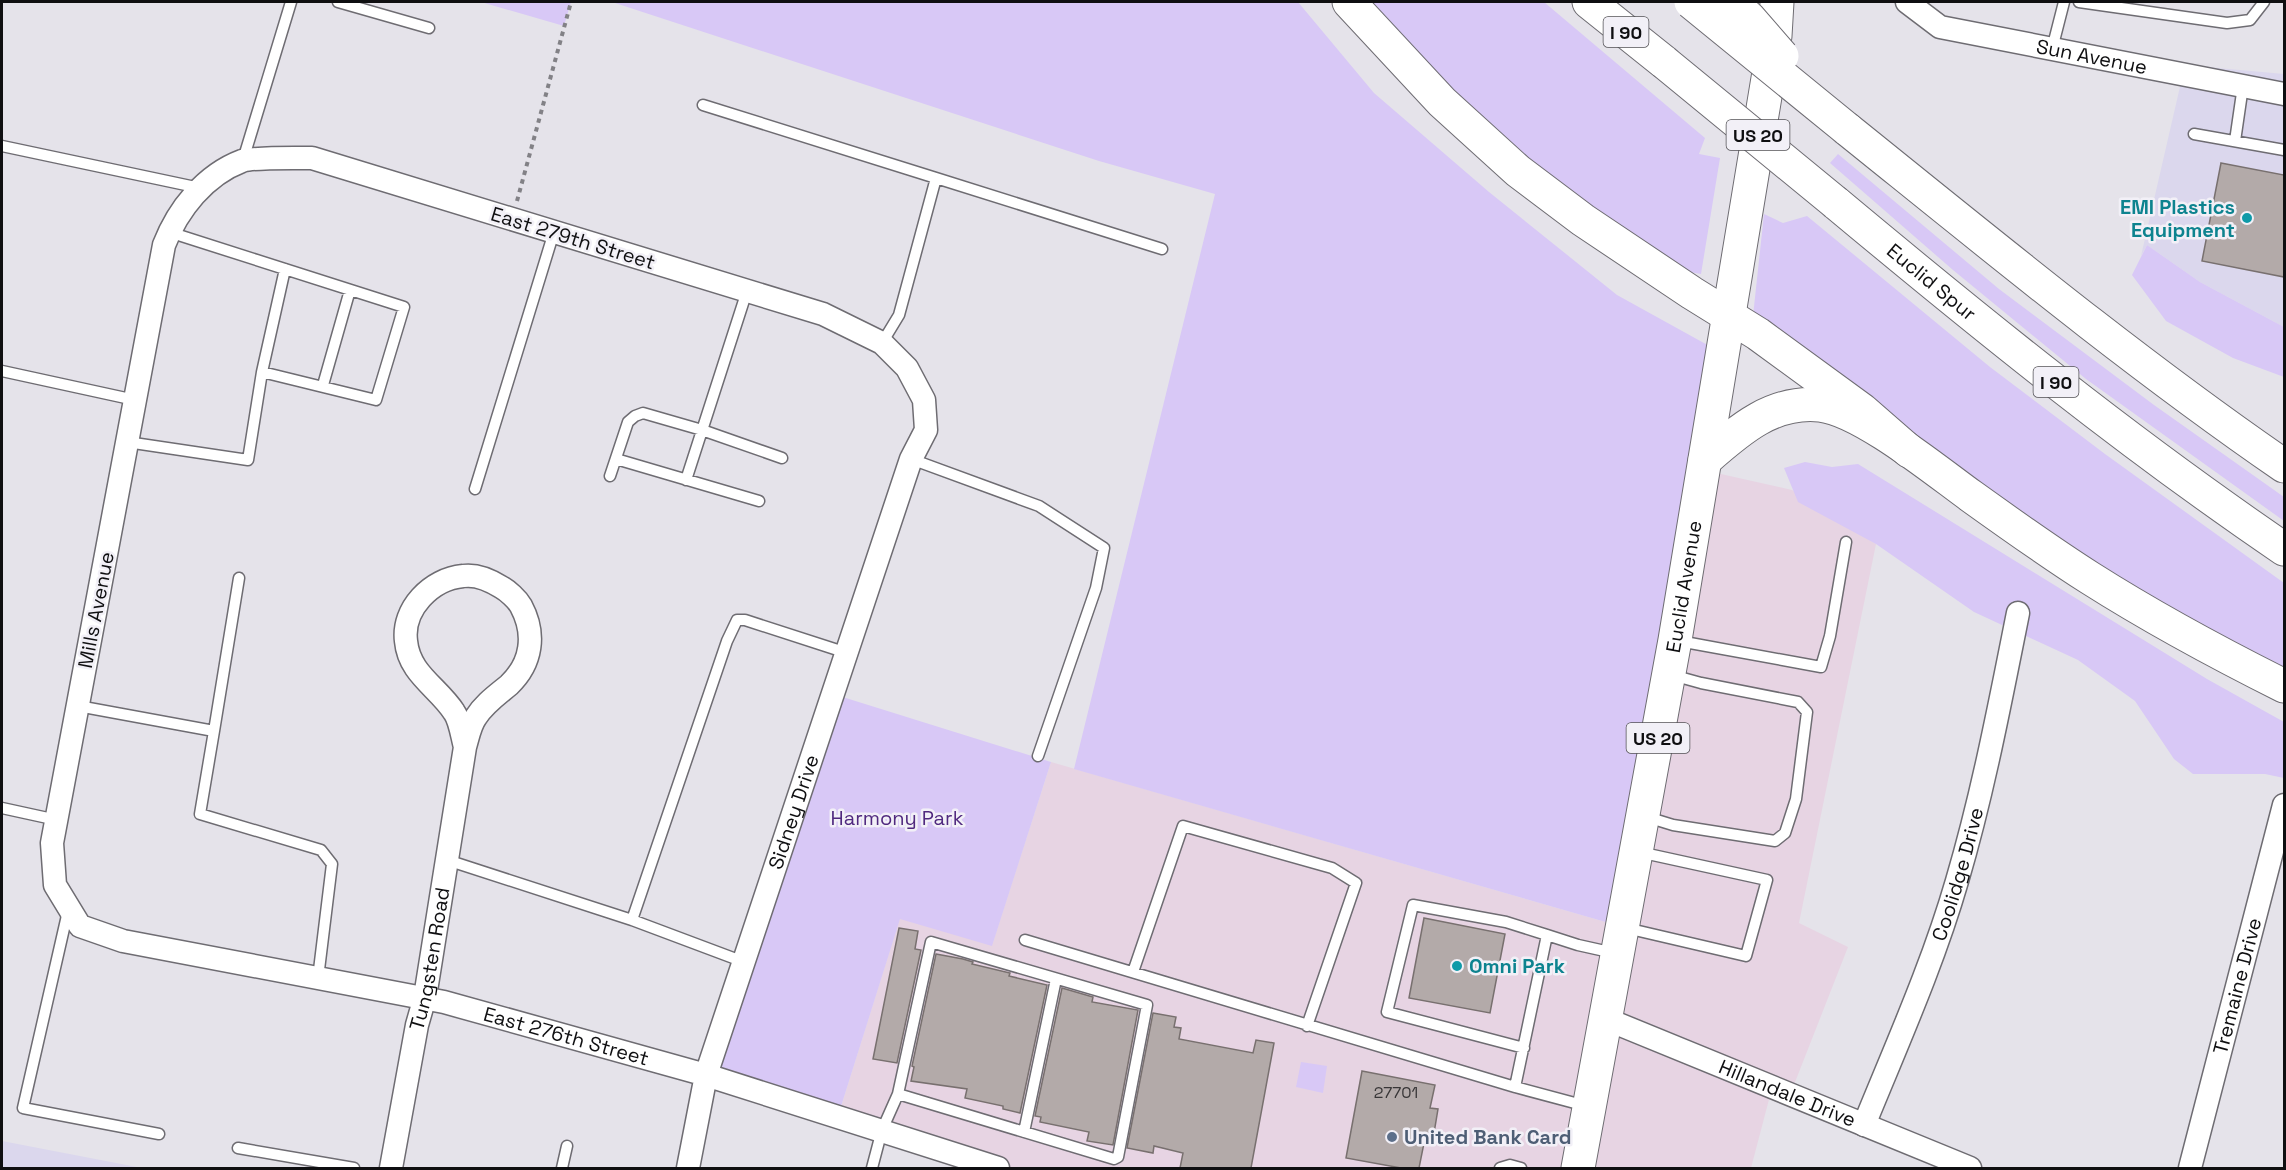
<svg xmlns="http://www.w3.org/2000/svg" width="2286" height="1170" font-family="'Space Grotesk',sans-serif">
<style>
.commercial{fill:#e7d4e3}
.industrial{fill:#dbd7ed}
.green{fill:#d8c8f6}
.building{fill:#b3aaa9;stroke:#78706f;stroke-width:1.5}
.lines{fill:none;stroke-linecap:round;stroke-linejoin:round}
.service-casing{stroke:#6e6c72;stroke-width:13}
.minor-casing{stroke:#6e6c72;stroke-width:25}
.primary-casing{stroke:#6e6c72;stroke-width:35}
.motorway-casing{stroke:#6e6c72;stroke-width:35}
.path{stroke:#828186;stroke-width:4;stroke-dasharray:4.5 4.5;stroke-linecap:butt}
.service{stroke:#fff;stroke-width:10}
.minor{stroke:#fff;stroke-width:22}
.primary{stroke:#fff;stroke-width:33}
.motorway{stroke:#fff;stroke-width:33}
.motorway-bridge-casing{stroke:#6e6c72;stroke-width:35;stroke-linecap:butt}
.motorway-bridge{stroke:#fff;stroke-width:33}
.culture-dot{fill:#0f9aa8;stroke:#f2f0f7;stroke-width:2}
.service-dot{fill:#5c6f8a;stroke:#f2f0f7;stroke-width:2}
.labels{text-anchor:middle;dominant-baseline:central;stroke-width:5;stroke-linejoin:round;paint-order:stroke}
.number-label{font-size:16px;fill:#383637}
.shield{fill:#f2f0f7;stroke:#535256;stroke-width:1.5}
.shield-label{font-size:18px;font-weight:bold;fill:#0f0f11}
.street-label{font-size:20px;fill:#0f0f11;stroke:#f2f0f7}
.culture-label{font-size:20px;font-weight:bold;fill:#0d838f;stroke:#f2f0f7;text-anchor:end}
.park-label{font-size:20px;fill:#50297f;stroke:#f2f0f7}
.service-label{font-size:20px;font-weight:bold;fill:#4e5e75;stroke:#f2f0f7;text-anchor:start}
</style>
<rect width="100%" height="100%" fill="#e5e3ea"/>
<path class="commercial" d="M1703 470 1792 490 1876 544 1799 923 1848 947 1790 1095 1772 1088 1751 1168H998L838 1116 900 918 992 945 1051 762 1623 927Z"/>
<path class="industrial" d="M2185 65 2284 74V327L2200 282 2147 245 2141 256Z
M2 1141 142 1168H2Z"/>
<path class="green" d="M481 2H571L564 26Z
M612 2H1298L1374 93 1489 192 1617 295 1722 353 1623 927 1074 769 1215 194 1099 161Z
M1368 2H1544L1705 138 1699 154 1720 158 1701 274 1684 271 1589 207 1488 129Z
M1838 154 1999 289 2154 405 2284 497V521L2086 379 1953 270 1830 163Z
M1764 214 1783 223 1807 216 1990 367 2105 454 2284 583V669L2123 583 1987 490 1753 316Z
M2147 245 2200 282 2284 327V377L2233 358 2166 321 2132 275Z
M1805 462 1832 467 1858 464 2207 679 2284 722V778L2265 774H2193L2174 759 2135 701 2078 660 1974 612 1876 544 1798 502 1784 468Z
M833 694 1051 762 992 946 900 919 838 1116 706 1075Z
M1301 1062 1327 1066 1323 1093 1296 1087Z"/>
<path class="building" d="M2221 163 2284 175V277L2202 261Z
M1424 918 1505 934 1490 1013 1409 998Z
M899 928 918 931 915 949 921 950 897 1063 873 1059Z
M936 954 963 959 973 962 972 964 1010 973 1009 976 1047 985 1020 1113 1003 1109V1106L965 1098 967 1089 911 1081 914 1067 912 1066Z
M1062 988 1093 997 1092 1002 1138 1010 1113 1145 1087 1141 1089 1132 1040 1122 1041 1117 1035 1116Z
M1153 1013 1176 1017 1174 1027 1181 1028 1179 1039 1253 1053 1256 1040 1274 1043 1251 1168H1180L1183 1153 1154 1146 1153 1153 1127 1148Z
M1362 1071 1435 1085 1430 1108 1438 1109 1434 1133 1431 1144 1424 1143 1419 1168H1401L1346 1158Z"/>
<g class="lines">
<g class="service-casing">
<path id="service" d="M338 2 429 28
M2079 2 2227 23 2250 20 2264 2
M2052 49 2064 2
M703 105 936 178
M2194 134 2284 150
M2235 141 2243 86
M2 146 200 188
M243 160 291 2
M882 343 899 315 936 178 1162 249
M2 371 135 400
M262 372 285 269
M323 385 350 290
M127 442 248 460 262 372 376 400 404 307 169 232
M616 459 759 501
M911 459 1039 506 1104 548 1096 588 1038 756
M610 476 628 422 635 416 643 413 702 430 782 458
M686 480 747 291
M475 489 554 232
M1679 641 1821 667 1830 636 1846 542
M78 706 214 731 200 814 321 850 332 864 318 978
M214 731 239 578
M2 808 57 820
M1647 817 1673 825 1775 841 1785 833 1796 799 1807 712 1798 702 1701 683 1672 675
M447 860 632 920 727 641 737 620H745L847 653
M68 911 23 1108 159 1134
M632 920 744 962
M1626 928 1746 956 1767 880 1639 852
M1025 940 1515 1087
M1133 972 1183 826 1332 868 1356 883 1307 1026
M1524 1048 1387 1012 1413 905 1506 922 1547 935
M1586 1106 1515 1087 1547 935 1578 945 1614 953
M1024 1132 1056 979
M238 1148 354 1168
M562 1168 567 1146
M872 1168 882 1130 898 1094 931 942 1147 1005 1118 1157 1114 1159 898 1094
M1500 1168 1510 1165 1521 1168"/>
</g>
<g class="minor-casing">
<g id="minor">
<path id="s1" d="M1907 2 1940 27 2284 94"/>
<path id="s2" d="M1606 1019 1970 1168"/>
<path id="s3" d="M1864 1125C1897 1044 1933 964 1957 881 1983 793 2000 703 2018 613"/>
<path id="s4" d="M391 1168 417 1025 425 997 465 747C468 737 470 725 476 717 484 704 497 695 509 685 532 663 536 634 521 606 517 599 508 591 501 587 490 580 477 574 463 576 431 579 402 609 406 641 409 674 438 687 454 712 460 720 462 736 465 747"/>
<path id="s5" d="M688 1168 706 1075 911 459 926 430 924 400 907 368 882 343 823 314 312 158C297 158 254 157 242 161 205 175 178 209 164 245L52 843 55 885 80 926 123 941 444 1002 706 1075 998 1168"/>
<path id="s6" d="M2190 1168 2284 805"/>
</g>
</g>
<g class="primary-casing">
<g id="primary">
<path id="s7" d="M1578 1168 1675 640 1775 36 1777 2"/>
</g>
</g>
<g class="motorway-casing">
<g id="motorway">
<path d="M1349 2 1442 102 1518 171 1583 220 1692 293 1758 334 1862 410 1909 451"/>
<path d="M1589 2 1664 62"/>
<path d="M1847 129C1990 244 2133 362 2284 466"/>
<path id="s8" d="M1836 203C1981 324 2128 443 2284 549"/>
<path d="M1705 460C1738 431 1772 400 1820 405 1862 410 1935 470 1971 496 2010 524 2049 552 2090 578 2153 618 2218 653 2284 686"/>
</g>
</g>
<path class="path" d="M517 201 571 2"/>
<use href="#service" class="service"/>
<use href="#minor" class="minor"/>
<use href="#primary" class="primary"/>
<use href="#motorway" class="motorway"/>
<g class="motorway-bridge-casing">
<path id="motorway-bridge" d="M1691 2 1847 129
M1731 2 1749 18 1782 56
M1664 62 1836 203"/>
</g>
<use href="#motorway-bridge" class="motorway-bridge"/>
</g>
<g class="culture-dot">
<circle cx="2247" cy="218" r="6"/>
<circle cx="1457" cy="966" r="6"/>
</g>
<circle class="service-dot" cx="1392" cy="1137" r="6"/>
<g class="labels">
<g class="number-label">
<text x="1396" y="1092">27701</text>
</g>
<g class="shield">
<rect x="1603.5" y="17" width="45" height="30" rx="4.5"/>
<rect x="1726.5" y="120" width="63" height="30" rx="4.5"/>
<rect x="2033.5" y="367" width="45" height="30" rx="4.5"/>
<rect x="1626.5" y="723" width="63" height="30" rx="4.5"/>
</g>
<g class="shield-label">
<text x="1626" y="32">I 90</text>
<text x="1758" y="135">US 20</text>
<text x="2056" y="382">I 90</text>
<text x="1658" y="738">US 20</text>
</g>
<g class="street-label">
<text stroke="none"><textPath href="#s1" startOffset="196">Sun Avenue</textPath></text>
<text transform="translate(573 238) rotate(17)">East 279th Street</text>
<text stroke="none"><textPath href="#s8" startOffset="124">Euclid Spur</textPath></text>
<text stroke="none"><textPath href="#s7" startOffset="591">Euclid Avenue</textPath></text>
<text transform="translate(96 610) rotate(-79)">Mills Avenue</text>
<text stroke="none"><textPath href="#s5" startOffset="372">Sidney Drive</textPath></text>
<text stroke="none"><textPath href="#s3" startOffset="268">Coolidge Drive</textPath></text>
<text stroke="none"><textPath href="#s4" startOffset="213">Tungsten Road</textPath></text>
<text stroke="none"><textPath href="#s6" startOffset="188">Tremaine Drive</textPath></text>
<text stroke="none"><textPath href="#s5" startOffset="2864">East 276th Street</textPath></text>
<text stroke="none"><textPath href="#s2" startOffset="196">Hillandale Drive</textPath></text>
</g>
<g class="culture-label">
<text x="2235" y="207">EMI Plastics<tspan x="2235" dy="23">Equipment</tspan></text>
<text x="1469" y="966" text-anchor="start">Omni Park</text>
</g>
<g class="park-label">
<text x="897" y="818">Harmony Park</text>
</g>
<g class="service-label">
<text x="1404" y="1137">United Bank Card</text>
</g>
</g>
<rect width="2286" height="1170" fill="none" stroke="#0f0f11" stroke-width="6"/>
</svg>
